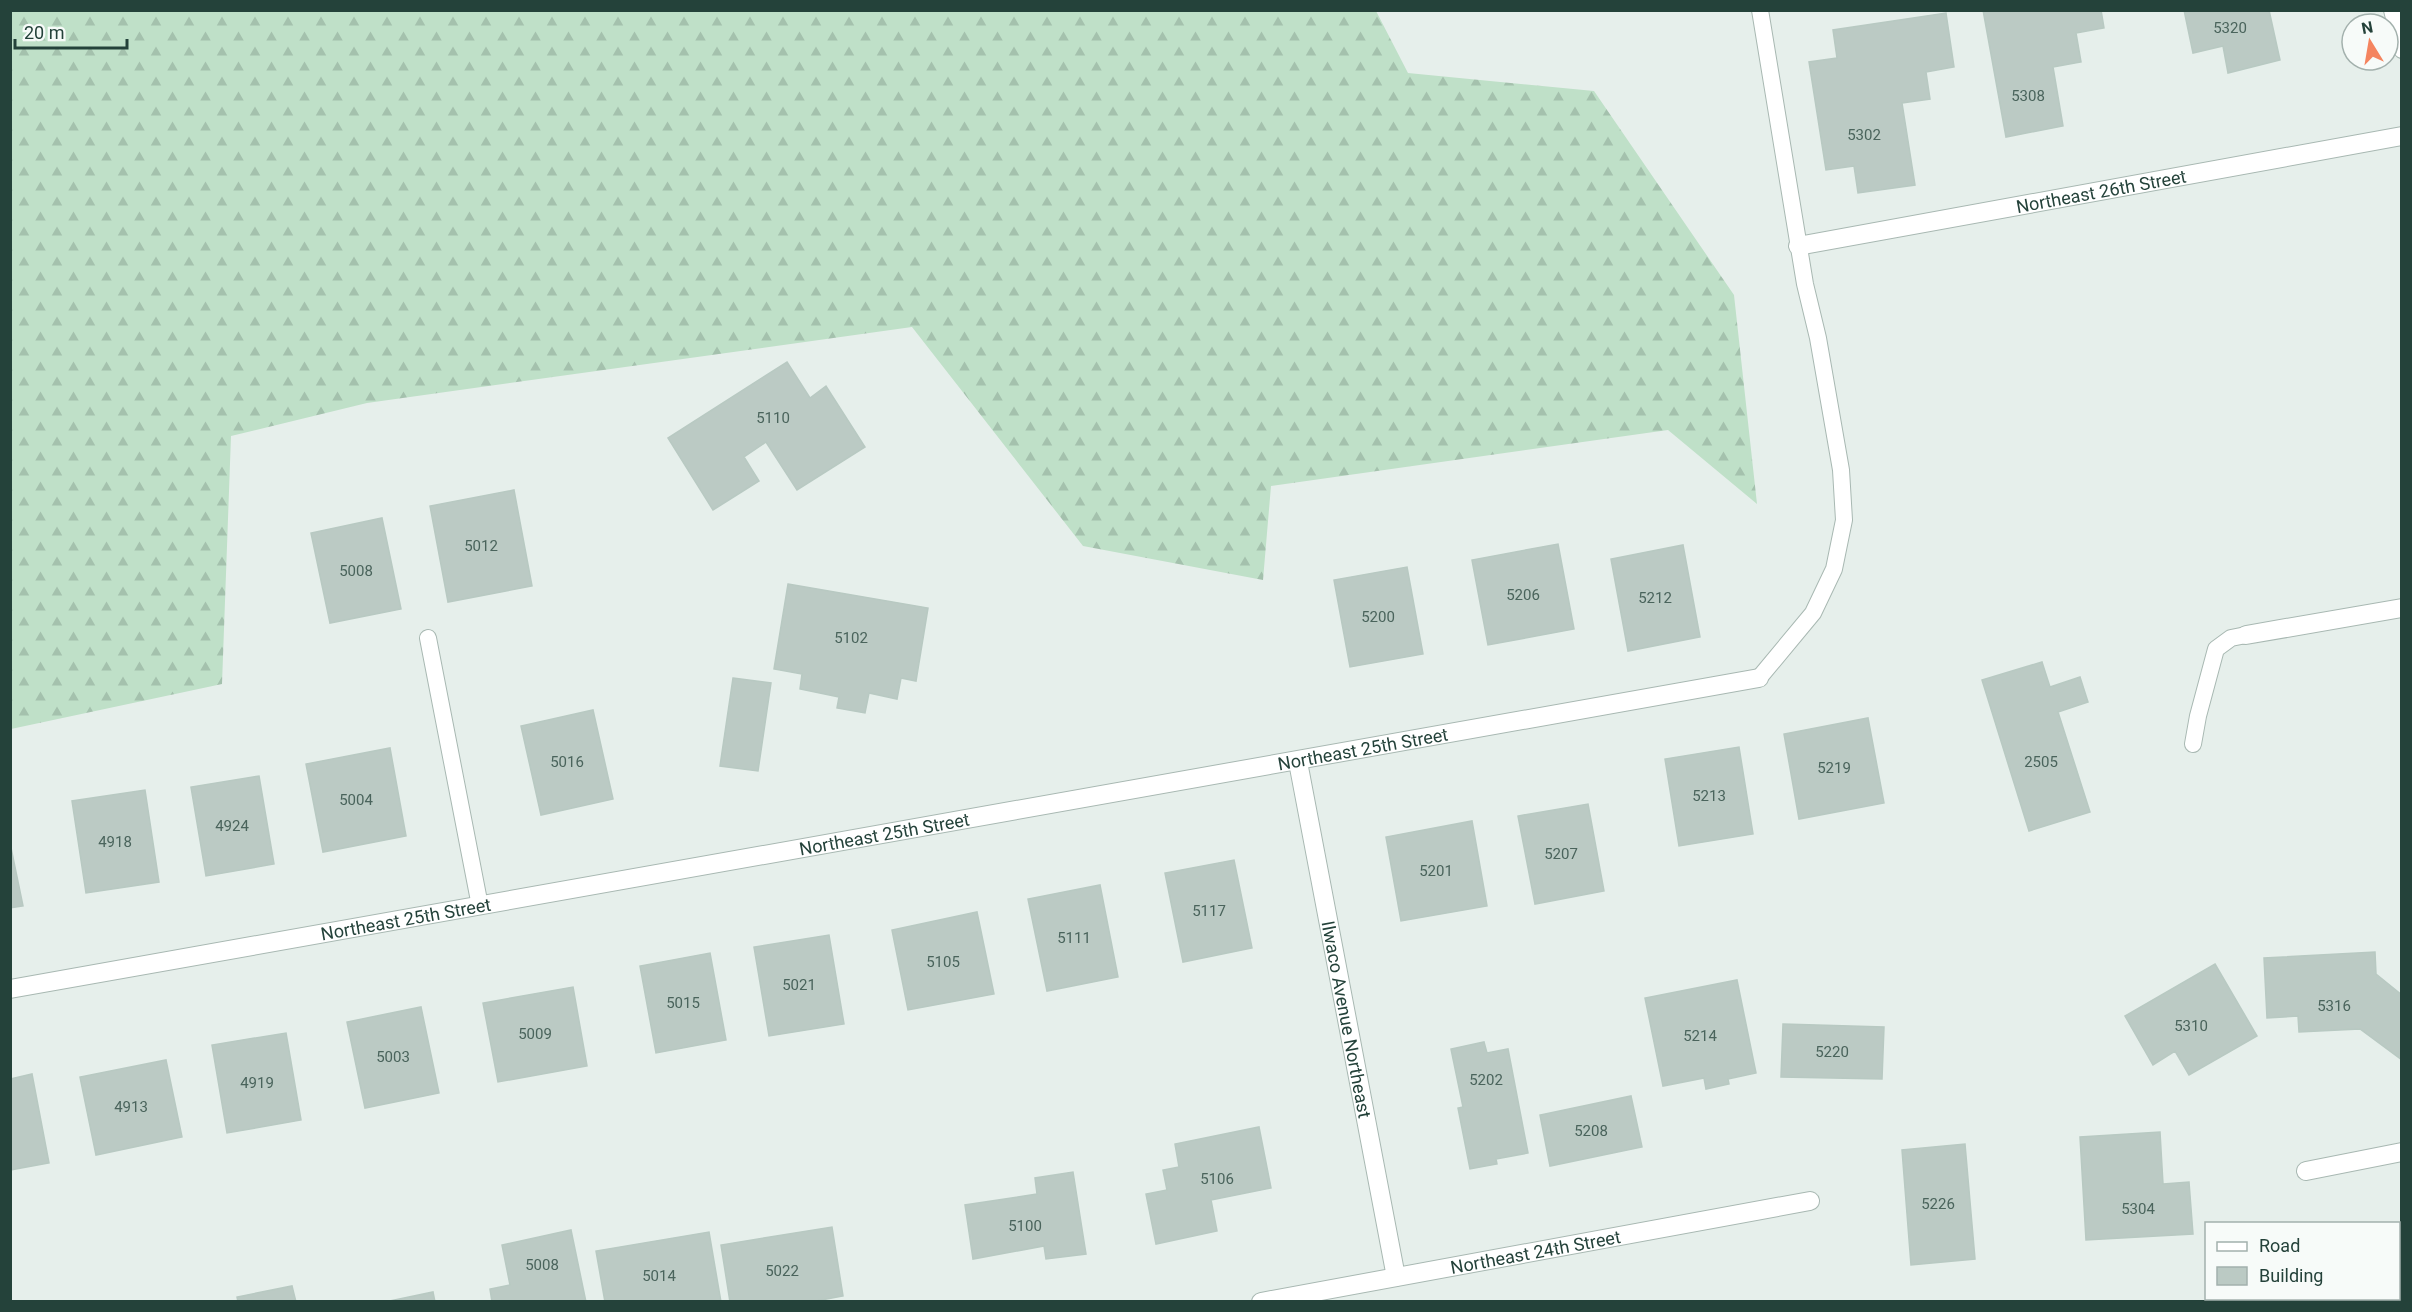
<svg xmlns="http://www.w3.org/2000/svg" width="2412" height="1312" font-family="Roboto,sans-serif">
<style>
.forest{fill:url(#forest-firs)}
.building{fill:#bbcac4;stroke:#b8c9c2;stroke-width:1.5}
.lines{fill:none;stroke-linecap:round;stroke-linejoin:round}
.lane-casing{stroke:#a8b8b2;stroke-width:18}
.street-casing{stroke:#a8b8b2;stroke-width:20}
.lane{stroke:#fff;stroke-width:16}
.street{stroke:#fff;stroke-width:18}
.labels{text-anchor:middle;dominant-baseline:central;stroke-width:6;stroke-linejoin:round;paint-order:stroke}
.number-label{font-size:15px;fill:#4a645c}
.street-label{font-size:18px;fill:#24423a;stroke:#f7fbf9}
</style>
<defs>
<pattern id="forest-firs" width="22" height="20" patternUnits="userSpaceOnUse" patternTransform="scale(1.5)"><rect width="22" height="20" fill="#bfe0c8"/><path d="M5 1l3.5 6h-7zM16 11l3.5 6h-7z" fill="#a4c1ad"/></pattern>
</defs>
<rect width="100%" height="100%" fill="#e6efeb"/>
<path class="forest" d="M10 11H1376L1408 73 1594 91 1734 295 1757 504 1668 430 1271 486 1263 580 1083 546 912 327 367 403 231 436 222 684 11 729Z"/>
<path class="building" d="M1983 10H2101L2104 28 2076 33 2081 62 2053 67 2063 126 2006 137Z
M2184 10H2269L2280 60 2228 73 2223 46 2193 53Z
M1946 13 1954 67 1926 72 1930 99 1902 103 1915 185 1858 193 1854 166 1826 170 1809 62 1837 58 1833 30Z
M787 362 810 398 826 386 865 447 797 490 766 442 744 457 759 481 713 510 668 438Z
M514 490 532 586 448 602 430 506Z
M382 518 401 609 330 623 311 533Z
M1558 544 1574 629 1488 645 1472 560Z
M1683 545 1700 637 1628 651 1611 559Z
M1407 567 1423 654 1350 667 1334 580Z
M788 584 928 608 916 681 901 678 897 699 869 693 865 713 837 708 839 697 800 689 802 674 774 669Z
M2042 662 2050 687 2080 677 2088 702 2058 712 2090 812 2029 831 1982 680Z
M733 678 771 683 758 771 720 766Z
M593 710 613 799 541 815 521 726Z
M1868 718 1884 803 1799 819 1784 734Z
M1739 747 1753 834 1679 846 1665 759Z
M390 748 406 836 323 852 306 764Z
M259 776 274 864 206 876 191 787Z
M145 790 159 882 86 893 72 801Z
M1588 804 1604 891 1535 904 1518 816Z
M1472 821 1487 906 1401 921 1386 837Z
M10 843 23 906 10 908Z
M1234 860 1252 948 1183 962 1165 873Z
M1100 885 1118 977 1047 991 1028 899Z
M977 912 994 994 908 1010 892 930Z
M829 935 844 1024 769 1036 754 947Z
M2375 952 2376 974 2402 995V1060L2360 1029 2299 1032 2298 1016 2267 1018 2264 958Z
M710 953 726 1040 656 1053 640 966Z
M2215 964 2257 1036 2189 1075 2175 1051 2153 1065 2125 1016Z
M1737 980 1756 1073 1728 1079 1729 1084 1706 1089 1704 1078 1663 1086 1645 998Z
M573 987 587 1066 498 1082 483 1003Z
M421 1007 439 1093 365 1108 347 1022Z
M1783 1024 1884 1027 1882 1079 1781 1077Z
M286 1033 301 1120 227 1133 212 1045Z
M1484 1042 1487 1053 1508 1049 1528 1153 1496 1159 1497 1164 1470 1169 1458 1108 1463 1107 1451 1049Z
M166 1060 182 1137 96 1155 80 1077Z
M32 1074 49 1163 10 1170V1079Z
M1631 1096 1642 1147 1550 1166 1540 1115Z
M1259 1127 1271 1188 1211 1200 1217 1231 1156 1244 1146 1194 1167 1190 1163 1170 1179 1167 1175 1144Z
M2160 1132 2163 1184 2189 1182 2193 1234 2086 1240 2080 1137Z
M1965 1144 1975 1259 1911 1265 1902 1150Z
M1073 1172 1086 1254 1046 1259 1044 1246 973 1259 965 1205 1037 1194 1035 1178Z
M832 1227 843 1296 811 1302H730L721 1245Z
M571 1230 586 1302H492L490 1289 510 1285 502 1245Z
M709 1232 721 1302H605L596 1251Z
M2398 1264H2402V1302H2355V1298H2398Z
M292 1286 296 1302H238L237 1297Z
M433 1292 435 1302H385Z"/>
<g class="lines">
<g class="lane-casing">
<path id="lane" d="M2392 10 2402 50
M428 638 480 906
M1759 678 1813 613 1834 569 1844 520 1841 470 1818 338 1805 284 1760 10
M2193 744 2198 716 2216 649 2231 638 2246 635"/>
</g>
<g class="street-casing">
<g id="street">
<path id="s1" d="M1798 246 2402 136"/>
<path d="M2246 635 2402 608"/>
<path id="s2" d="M1298 762 1396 1277"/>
<path id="s3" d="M10 989 1759 678"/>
<path d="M2306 1171 2402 1152"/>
<path id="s4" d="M1261 1302 1810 1201"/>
</g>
</g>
<use href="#lane" class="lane"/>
<use href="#street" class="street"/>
</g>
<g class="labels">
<g class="number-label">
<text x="2230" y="28">5320</text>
<text x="2028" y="96">5308</text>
<text x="1864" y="135">5302</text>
<text x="773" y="418">5110</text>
<text x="481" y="546">5012</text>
<text x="356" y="571">5008</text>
<text x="1523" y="595">5206</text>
<text x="1655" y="598">5212</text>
<text x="1378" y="617">5200</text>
<text x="851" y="638">5102</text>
<text x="567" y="762">5016</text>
<text x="2041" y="762">2505</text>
<text x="1834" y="768">5219</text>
<text x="1709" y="796">5213</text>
<text x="356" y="800">5004</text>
<text x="232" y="826">4924</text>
<text x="115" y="842">4918</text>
<text x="1561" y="854">5207</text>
<text x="1436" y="871">5201</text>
<text x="1209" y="911">5117</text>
<text x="1074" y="938">5111</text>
<text x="943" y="962">5105</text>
<text x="799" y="985">5021</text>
<text x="683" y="1003">5015</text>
<text x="2334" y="1006">5316</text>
<text x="2191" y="1026">5310</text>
<text x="535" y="1034">5009</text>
<text x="1700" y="1036">5214</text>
<text x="1832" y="1052">5220</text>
<text x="393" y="1057">5003</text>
<text x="1486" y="1080">5202</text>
<text x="257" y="1083">4919</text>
<text x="131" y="1107">4913</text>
<text x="1591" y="1131">5208</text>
<text x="1217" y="1179">5106</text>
<text x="1938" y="1204">5226</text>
<text x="2138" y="1209">5304</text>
<text x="1025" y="1226">5100</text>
<text x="542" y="1265">5008</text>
<text x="782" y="1271">5022</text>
<text x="659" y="1276">5014</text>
</g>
<g class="street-label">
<text stroke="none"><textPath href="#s1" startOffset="308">Northeast 26th Street</textPath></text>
<text stroke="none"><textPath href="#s3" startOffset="1374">Northeast 25th Street</textPath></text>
<text stroke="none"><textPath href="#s3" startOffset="888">Northeast 25th Street</textPath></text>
<text stroke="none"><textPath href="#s3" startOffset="402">Northeast 25th Street</textPath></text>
<text stroke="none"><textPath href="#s2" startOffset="262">Ilwaco Avenue Northeast</textPath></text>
<text stroke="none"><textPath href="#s4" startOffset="279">Northeast 24th Street</textPath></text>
</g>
</g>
<rect width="2412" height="1312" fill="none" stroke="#24423a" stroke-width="24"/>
<rect x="2205" y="1222" width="195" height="78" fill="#f7fbf9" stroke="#a3b1ad" stroke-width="1.5"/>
<rect x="2217" y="1242" width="30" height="9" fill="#ffffff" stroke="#a3b1ad" stroke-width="1.5"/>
<text x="2259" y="1252" font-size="18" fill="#24423a">Road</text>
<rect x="2217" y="1267" width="30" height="18" fill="#bbcac4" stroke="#a3b1ad" stroke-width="1.5"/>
<text x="2259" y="1282" font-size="18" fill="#24423a">Building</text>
<g transform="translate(2370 42) rotate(349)"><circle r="28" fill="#f7fbf9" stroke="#a3b1ad" stroke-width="1.5"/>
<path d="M0-4.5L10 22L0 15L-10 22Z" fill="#f4845f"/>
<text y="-9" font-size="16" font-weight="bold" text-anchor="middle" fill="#24423a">N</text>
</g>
<path d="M15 39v9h112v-9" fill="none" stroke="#24423a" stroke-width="3"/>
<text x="24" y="39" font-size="18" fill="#24423a" stroke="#f7fbf9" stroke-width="4.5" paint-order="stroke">20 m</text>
</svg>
